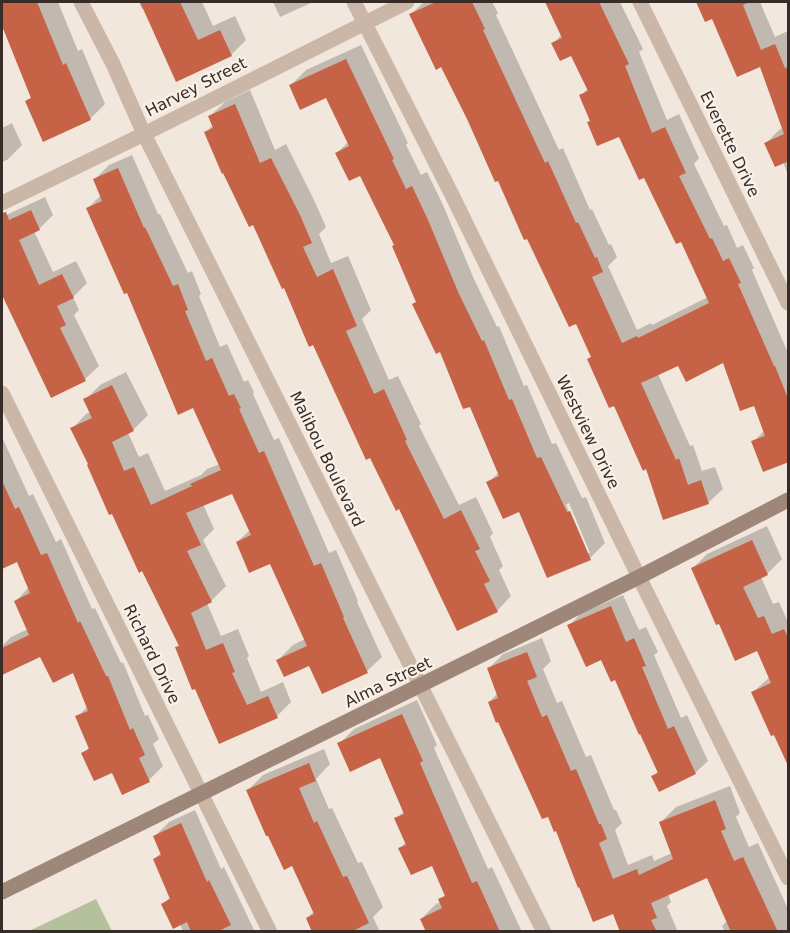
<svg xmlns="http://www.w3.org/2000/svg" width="790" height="933" font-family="'DejaVu Sans',sans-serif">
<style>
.green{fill:#b5c19c}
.shadow{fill:#0003;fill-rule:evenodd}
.building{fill:#c66346}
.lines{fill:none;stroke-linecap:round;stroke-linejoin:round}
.street{stroke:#cab7a8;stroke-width:15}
.secondary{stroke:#9e8679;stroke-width:15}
.labels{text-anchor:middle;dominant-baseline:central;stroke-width:4.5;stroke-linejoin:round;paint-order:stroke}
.street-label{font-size:16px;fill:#372c28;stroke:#faf1e8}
</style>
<rect width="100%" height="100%" fill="#f2e7dc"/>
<path class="green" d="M96 899 112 931H29Z"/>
<path class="shadow" d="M2 2H58L78 51 82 49 105 104 90 119 27 101 32 96 2 18Z
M139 2H202L213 26 235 16 246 40 231 55 177 80 145 8 142 9Z
M273 2H313L280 17Z
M424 2H492L498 13 496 15 559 150 563 148 590 210 592 209 609 245 611 244 617 257 608 266 637 330 651 323 652 325 708 297 681 240 620 135 589 122 591 120 581 96 588 88 571 54 553 44 562 34 547 2H620L643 49 639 52 667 120 679 114 699 158 694 164 724 226 727 225 737 248 743 245 754 268 752 270 788 353V460L753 442 765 430 755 404 724 361 679 365 658 374 690 446 693 445 702 471 715 467 723 489 708 503 647 467 615 404 589 359 592 356 577 322 498 179 442 65 411 14Z
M697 2H760L775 37 788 31V175L783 162 766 143 780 129 783 128 760 65 713 17 706 20Z
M361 45 408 143 406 145 421 175 427 172 443 205 474 279 497 327 499 326 524 386 527 385 552 444 556 443 582 498 586 497 605 543 590 558 548 576 520 510 488 483 499 472 471 405 441 350 417 301 395 245 360 174 337 153 348 142 327 96 291 85 306 70ZM569 503 590 553H587L566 505Z
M250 90 275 150 286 144 314 200 326 227 319 234 331 263 348 256 371 310 362 319 389 380 398 376 421 424 419 426 459 505 476 497 493 533 490 537 503 566 499 570 511 596 497 611 399 507 254 223 205 133 213 125 210 116 225 102Z
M12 123 22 145 7 160 2 162V128Z
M132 155 158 214H160L188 273 192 271 201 294 199 296 220 347 227 344 244 382 248 380 254 392 253 394 274 440 279 438 329 553 336 550 358 601 357 602 382 657 367 671 278 660 293 645 305 639 271 562 237 542 250 530 233 492 203 504 214 529 203 540 226 586 211 601 207 603 221 636 238 629 249 656 247 658 261 692 283 682 291 702 277 716 220 742 177 648 180 644 89 465 72 429 86 414 91 412 85 400 100 385 126 372 148 415 133 430 128 433 139 457 148 453 165 491 201 475 207 469 220 464 193 406 128 290 88 208 101 195 95 179 109 165Z
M45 197 53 215 39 229 34 231 53 272 76 261 87 283 73 297 79 310 74 315 99 366 85 379 52 396 2 292V217Z
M2 437 29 496 33 494 56 542 61 539 92 609 95 608 121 663 123 662 145 716 148 715 159 739 153 744 163 766 149 780 112 771 83 753 90 747 77 717 88 706 73 671 41 655 6 671 2 662V646L11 637 28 629 16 601 29 587 17 560 4 567 2 561Z
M767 526 782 559 767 574 761 577 773 604 779 602 787 620 788 619V764L753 692 770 677 758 649 720 622 692 569 707 554Z
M623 595 639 630 646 627 658 652 654 655 681 718 687 715 708 761 695 773 653 776 658 771 616 678 602 658 569 626 581 613Z
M542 638 551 661 543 669 557 703 562 701 586 757 591 755 614 810H616L622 823 615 830 628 865 652 855 654 861 672 853 661 822 676 807 730 786 740 813 736 817 749 847 758 843 788 909V932H725L722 926 728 920 708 876 668 894 671 902 667 906 678 932H622L614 912 557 829 489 702 498 693 488 669 503 654Z
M417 700 437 745 434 748 488 869 492 867 522 932H427L421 919 436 904 441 902 440 900 446 894 432 864 400 848 406 842 396 819 404 811 381 756 339 744 354 729Z
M324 749 330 764 316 779 329 809 332 808 358 863 362 862 383 907 373 917 380 932H314L307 918 314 911 292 864 248 790 263 775Z
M195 810 221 869 224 867 255 932H183L180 924 163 904 170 897 154 859 162 852 155 836 169 822Z"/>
<path class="building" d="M2 2H37L63 65 66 63 91 120 43 142 25 101 31 98 2 26Z
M140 2H180L198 40 220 30 232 56 176 82Z
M436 2H472L485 29 483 30 545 163 548 161 576 223 578 222 595 258 597 257 603 272 592 277 622 343 637 336 638 338 709 303 681 242 676 244 644 178 639 180 619 137 597 146 587 122 590 121 579 95 588 91 571 56 560 61 551 43 562 38 545 2H599L629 64 625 66 652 133 665 127 686 173 679 176 710 239 712 238 723 261 729 258 741 283 738 284 774 366H775L789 401V462L763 472 751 441 765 436 754 406 740 411 723 363 686 382 678 366 641 383 676 460 679 458 688 485 701 480 709 504 663 520 646 469 643 471 614 406 609 408 587 359 591 357 576 324 569 327 527 239 524 240 498 181 495 182 467 119 441 67 436 70 409 14Z
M696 2H749L743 5 761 50 775 44 785 68 789 67V161L775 167 764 143 784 134 760 67 737 77 712 19 705 22Z
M346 59 394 159 392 160 406 189 412 186 428 220 459 294 482 341 484 340 509 400 512 399 537 458 541 457 567 512 570 511 591 560 547 578 519 512 503 519 486 482 499 476 470 407 463 409 440 352 436 354 412 304 416 302 392 246 394 245 360 176 349 181 335 153 349 146 326 98 300 110 289 85Z
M235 104 260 163 271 158 300 215 312 243 303 247 317 277 333 269 357 326 346 331 374 394 384 389 407 440 405 441 444 519 461 510 480 549 475 551 490 581 484 584 498 612 457 631 399 509 396 511 370 458 366 460 313 345 309 347 284 288 282 289 253 225 249 227 223 173 222 174 204 132 213 128 208 116Z
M118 168 144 228 145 227 173 286 178 284 188 310 185 311 206 361 212 358 229 396 234 394 241 408 239 409 259 453 264 451 314 566 321 563 344 617 343 618 368 673 322 694 309 666 284 677 276 660 307 646 270 564 249 573 236 542 251 535 232 494 186 513 201 545 187 551 212 602 191 613 206 650 223 643 235 672 232 673 247 705 268 696 278 718 219 744 195 689 192 690 175 647 179 646 142 571 139 573 112 514 109 515 87 465 88 464 70 428 92 418 83 399 112 385 134 431 112 442 124 471 134 467 151 505 192 486 190 484 221 470 193 408 178 415 127 293 124 294 86 208 102 201 93 179Z
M31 210 40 230 19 240 39 285 62 274 74 298 57 306 66 325 60 328 86 381 51 398 2 295V213L6 212 9 220Z
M2 481 15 509 19 507 41 555 47 553 78 623 80 621 106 676H108L130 730 133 728 145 755 139 758 150 782 122 795 112 773 94 781 81 753 89 749 75 716 88 711 73 673 53 683 40 657 2 675V648L29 635 14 601 30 593 17 562 2 569Z
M752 540 768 575 743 587 758 618 764 616 772 634 784 629 789 640V768L774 735 771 736 751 692 771 683 757 651 735 661 719 624 716 625 691 568Z
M611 606 626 642 634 638 646 666 642 667 668 729 674 726 696 774 659 792 651 776 658 773 640 734 639 735 615 680 611 682 601 660 586 667 567 625Z
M527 652 537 677 527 681 542 717 547 715 571 771 576 769 599 824H601L607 839 599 843 613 879 637 869 639 875 673 859 659 822 715 800 726 829 721 831 734 861 743 857 778 932H731L707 878 651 903 657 918 651 920 657 932H620L613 914 593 922 579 887 578 888 556 831 554 832 548 817 542 819 498 722 496 723 488 702 498 698 487 668Z
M402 714 423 761 420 763 472 883 477 881 500 932H426L420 919 442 908 438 899 445 896 432 866 411 875 398 848 406 845 394 818 404 814 380 758 350 772 337 743Z
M309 763 316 781 299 788 314 823 317 821 343 877 347 876 369 923 351 932H312L306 918 314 914 292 866 284 870 268 836H266L246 790Z
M181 823 207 882 209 880 231 925 217 932H191L187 922 173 929 161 904 170 899 153 859 161 855 153 836Z"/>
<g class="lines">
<path class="street" d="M81 2 113 64 144 134 544 932
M354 2 451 193 639 577 788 878
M640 2 788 303
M2 203 144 134 407 2
M2 393 270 932"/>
<path class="secondary" d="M2 892 639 577 788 500"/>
</g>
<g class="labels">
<g class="street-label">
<text transform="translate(196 87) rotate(-27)">Harvey Street</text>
<text transform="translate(730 144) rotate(64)">Everette Drive</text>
<text transform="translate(588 432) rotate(64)">Westview Drive</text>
<text transform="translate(327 459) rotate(64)">Malibou Boulevard</text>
<text transform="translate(152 654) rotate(64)">Richard Drive</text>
<text transform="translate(388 682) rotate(-26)">Alma Street</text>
</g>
</g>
<rect width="790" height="933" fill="none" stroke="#372c28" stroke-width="6"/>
</svg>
